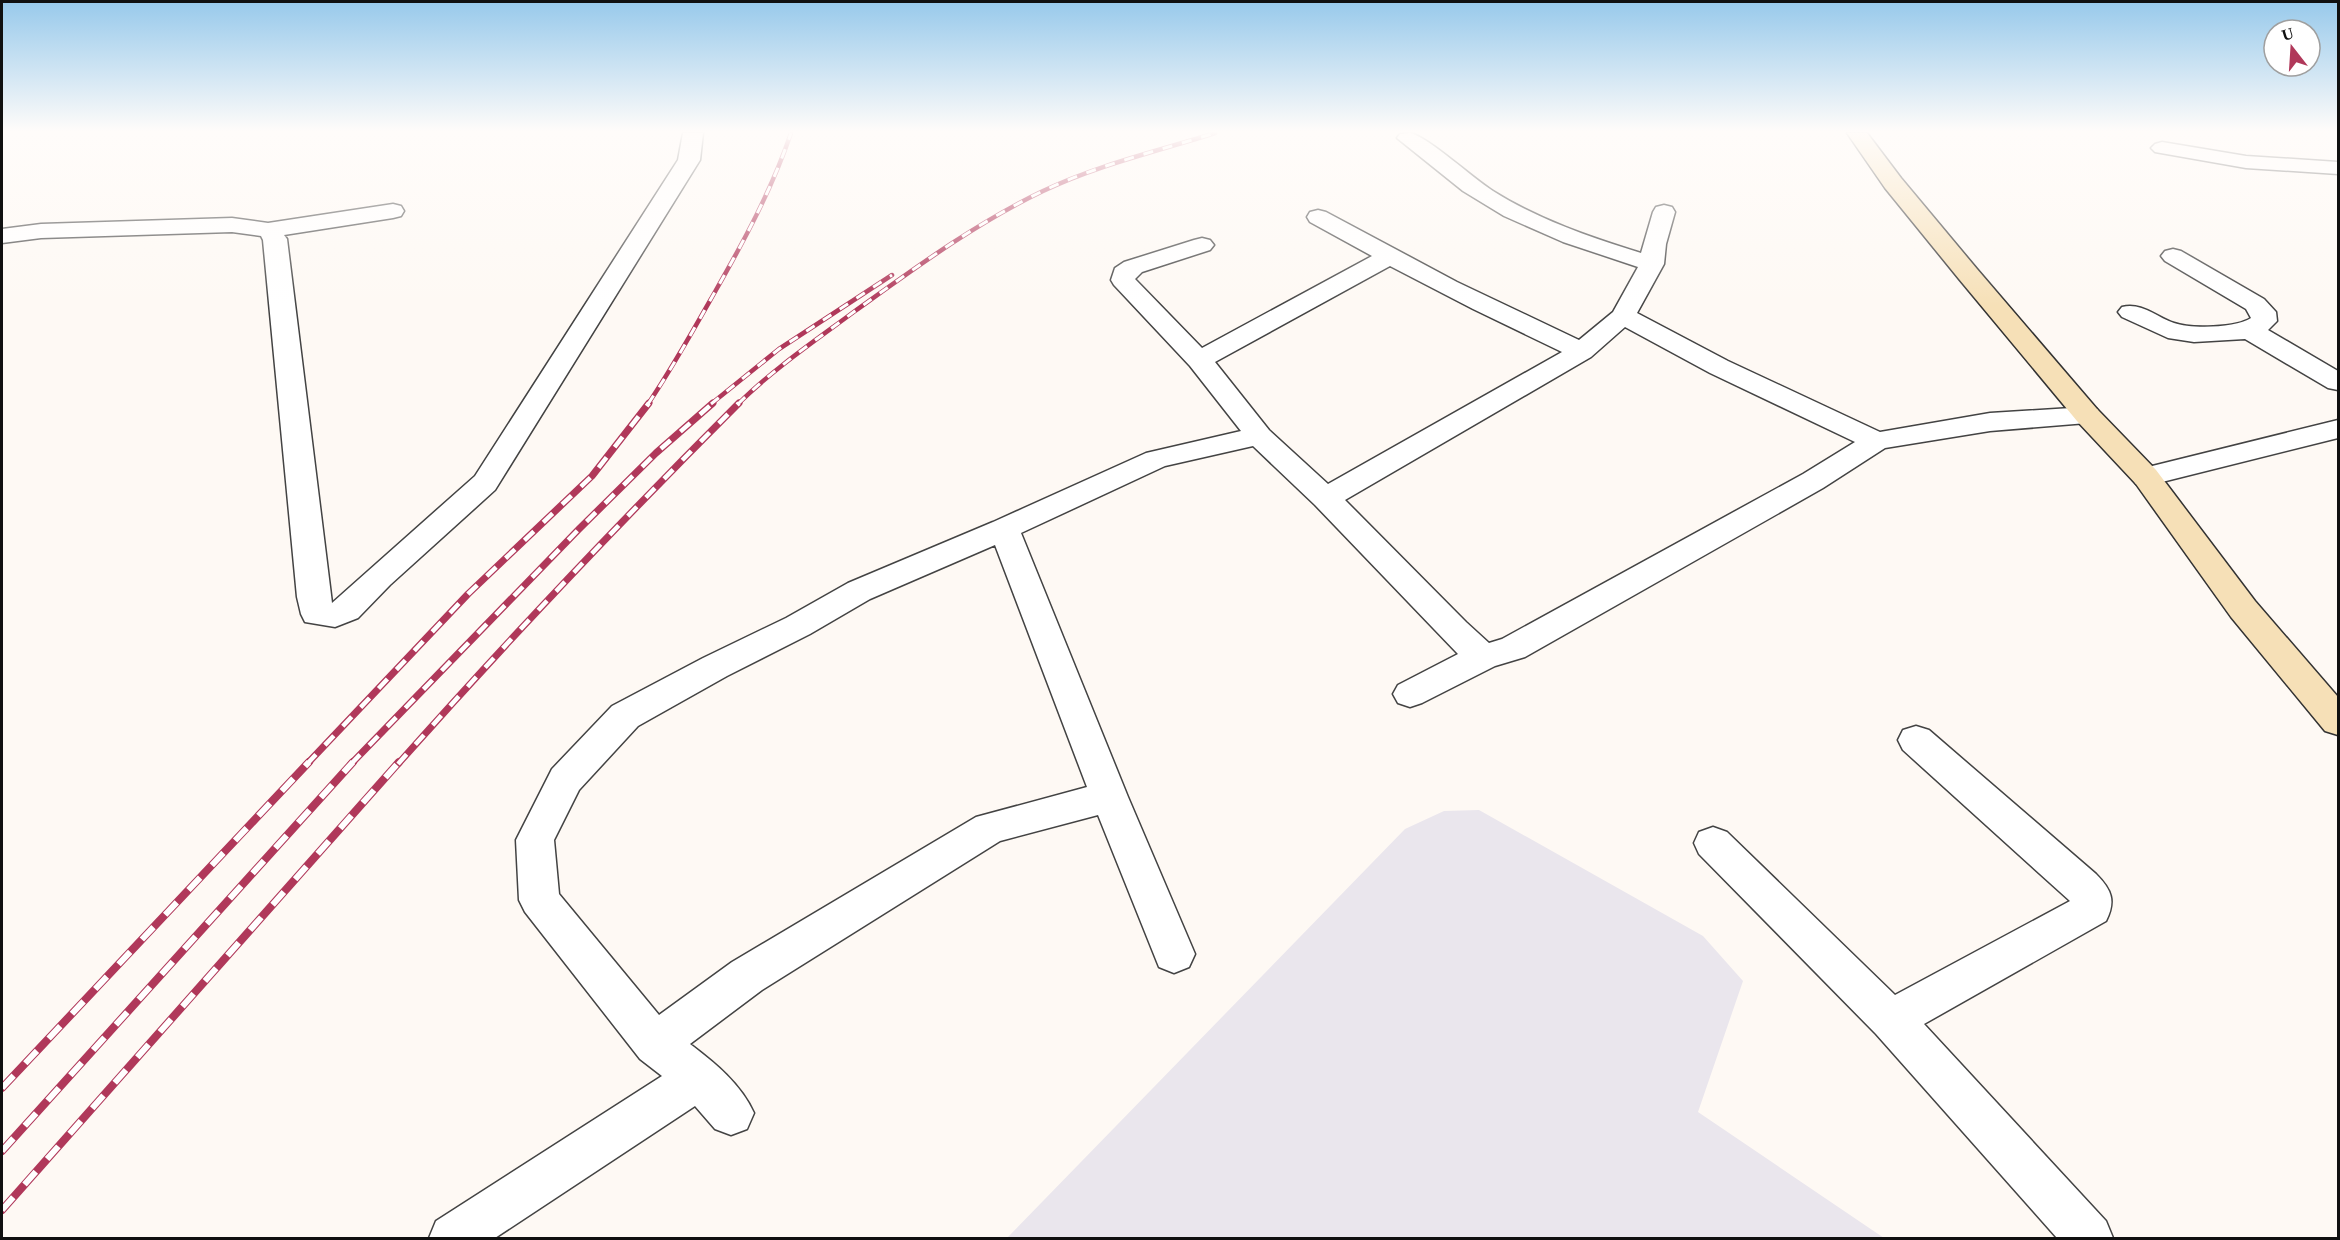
<svg xmlns="http://www.w3.org/2000/svg" width="2340" height="1240" font-family="'Times New Roman',serif">
<style>
.industrial{fill:#eae6ed}
.lines{fill:none;stroke-linecap:round;stroke-linejoin:round}
.minor-casing{stroke:#434343;stroke-width:3}
.secondary-casing{stroke:#323232;stroke-width:3}
.minor{fill:#fff;fill-rule:evenodd}
.secondary{fill:#f6e0b7;fill-rule:evenodd}
.rail-far2-casing{stroke:#b0385a;stroke-width:4.5}
.rail-far1-casing{stroke:#b0385a;stroke-width:7}
.rail-casing{stroke:#b0385a;stroke-width:8}
.rail-far2{stroke:#fff;stroke-width:3;stroke-dasharray:10;stroke-linecap:butt}
.rail-far1{stroke:#fff;stroke-width:4.5;stroke-dasharray:13;stroke-linecap:butt}
.rail{stroke:#fff;stroke-width:6;stroke-dasharray:17;stroke-linecap:butt}
</style>
<rect width="100%" height="100%" fill="#fef9f4"/>
<path class="industrial" d="M1479 810 1703 936 1743 981 1698 1112 1884 1238H1007L1405 829 1444 811Z"/>
<g class="lines">
<g class="minor-casing">
<path id="minor" d="M683 133H703L700 160 495 490 390 585 358 618 335 627 305 622 301 614 297 597 263 240 261 236 232 232 41 238 2 243V229L41 224 232 218 268 223 393 204 401 206 404 211 401 216 393 218 284 235 287 239 332 603 475 476 678 160Z
M1411 133C1432 140 1471 177 1493 191 1539 220 1590 237 1641 253L1653 212 1656 207 1664 205 1672 207 1675 212 1666 244 1664 264 1637 313 1728 361 1880 432 1990 413 2087 407 2097 409 2101 415 2097 421 2087 423 1990 431 1885 448 1823 488 1525 657 1495 666 1422 703 1410 707 1398 703 1393 694 1398 685 1458 654 1315 505 1253 446 1165 466 1021 533 1128 797 1195 954 1189 967 1174 973 1159 967 1098 815 1000 841 762 990 690 1044C715 1063 741 1084 754 1113L747 1129 731 1135 715 1129 695 1106 495 1238H429L436 1221 662 1076 640 1059 525 912 519 900 516 840 552 769 612 706 703 658 786 618 848 583 993 522 1146 453 1241 431 1190 366 1114 285 1111 280 1115 268 1124 262 1194 240 1202 238 1210 240 1214 245 1210 250 1142 272 1135 279 1202 348 1372 256 1310 222 1307 217 1310 212 1318 210 1326 212 1457 282 1579 340 1613 312 1638 267 1563 242 1504 216 1463 191 1397 138 1400 134ZM1390 266 1473 309 1562 352 1328 484 1269 430 1215 362ZM1625 327 1710 373 1855 442 1803 474 1502 639 1489 643 1466 622 1345 500 1591 357ZM995 545 1087 787 976 817 732 962 659 1015 559 894 554 840 579 790 638 726 727 676 810 634 870 599Z
M2162 142 2246 156 2338 162V174L2246 168 2155 152 2151 148 2155 144Z
M2173 249 2181 251 2264 299 2276 312 2277 321 2268 330 2338 371V390L2328 388 2245 339 2194 342 2168 338 2122 317 2118 312 2122 307C2142 302 2156 317 2174 323 2190 329 2237 328 2251 318L2246 309 2165 261 2161 256 2165 251Z
M2338 420V438L2146 486 2136 484 2131 477 2136 470Z
M1916 726 1929 730 2096 874C2112 890 2116 901 2106 921L1924 1024 2106 1221 2113 1238H2057L1876 1034 1699 854 1694 843 1699 832 1713 827 1727 832 1895 995 2070 901 1903 750 1898 740 1903 730Z"/>
</g>
<g class="secondary-casing">
<path id="secondary" d="M1847 133H1867L1901 178 1977 269 2097 409 2156 470 2255 601 2338 697V735L2325 731 2231 617 2136 484 2077 421 1959 279 1885 188Z"/>
</g>
<use href="#minor" class="minor"/>
<use href="#secondary" class="secondary"/>
<g class="rail-far2-casing">
<path id="rail-far2" d="M648 404C673 367 694 329 716 290 745 239 772 189 791 133
M711 404 779 349 892 275
M738 404C772 370 816 340 855 311 915 268 976 223 1043 191 1097 165 1158 151 1215 133"/>
</g>
<g class="rail-far1-casing">
<path id="rail-far1" d="M307 764 468 594 592 476 649 403
M351 764 579 529 656 453 713 403
M398 764C508 640 622 520 739 403"/>
</g>
<g class="rail-casing">
<path id="rail" d="M2 1088 309 762
M2 1151 353 762
M2 1210 399 762"/>
</g>
<use href="#rail-far2" class="rail-far2"/>
<use href="#rail-far1" class="rail-far1"/>
<use href="#rail" class="rail"/>
</g>
<linearGradient id="sky" x2="0" y2="1"><stop stop-color="#97c9eb"/><stop offset="0.43" stop-color="#fffcfa"/><stop offset="1" stop-color="#fffcfa" stop-opacity="0"/></linearGradient>
<rect width="2340" height="306" fill="url(#sky)"/>
<rect width="2340" height="1240" fill="none" stroke="#101010" stroke-width="6"/>
<g transform="translate(2292 48) rotate(343)"><circle r="28" fill="#ffffff" stroke="#9f9f9f" stroke-width="1.5"/>
<path d="M0-4.5L10 22L0 15L-10 22Z" fill="#b0385a"/>
<text y="-9" font-size="16" font-weight="bold" text-anchor="middle" fill="#101010">U</text>
</g>
</svg>
